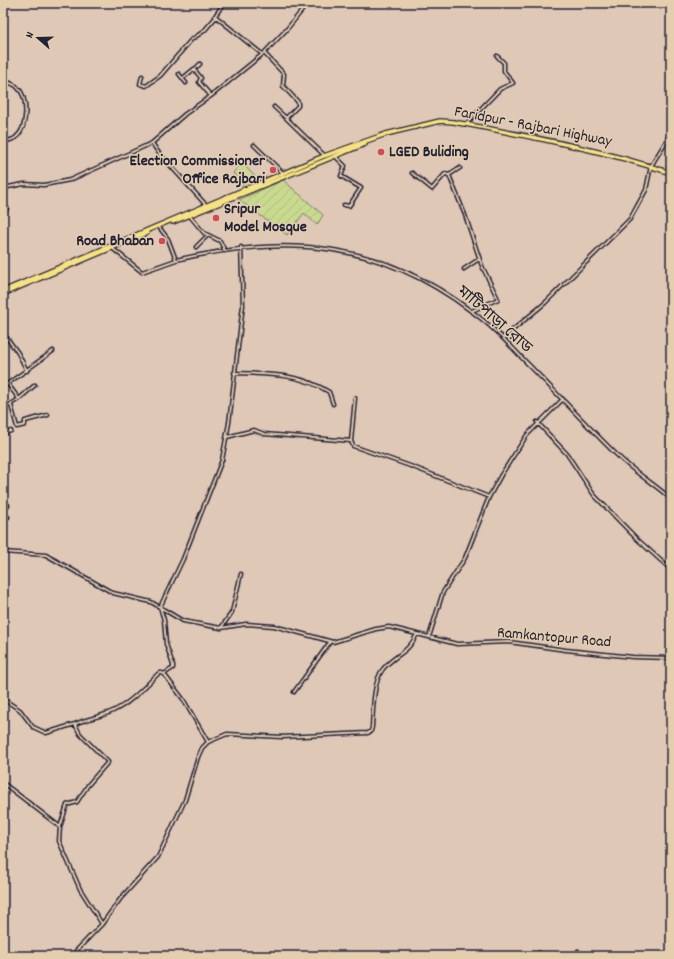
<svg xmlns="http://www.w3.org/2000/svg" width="674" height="959" font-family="Dekko,'Noto Sans Bengali',sans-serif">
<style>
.forest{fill:url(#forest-crowns);stroke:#767e65}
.garden{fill:url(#garden-furrows);stroke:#767e65}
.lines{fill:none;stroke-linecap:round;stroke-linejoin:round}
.minor-casing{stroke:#22223b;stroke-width:5}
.primary-casing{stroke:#22223b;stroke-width:6}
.minor{stroke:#e4cead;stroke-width:2}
.primary{stroke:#f7e281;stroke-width:3.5}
.poi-dot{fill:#d1495b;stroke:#e4cead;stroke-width:1.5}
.labels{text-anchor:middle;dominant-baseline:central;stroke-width:3;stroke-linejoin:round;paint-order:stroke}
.street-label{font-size:16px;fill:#22223b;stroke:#e4cead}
.poi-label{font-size:16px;font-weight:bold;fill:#22223b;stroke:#e4cead;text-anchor:start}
</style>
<defs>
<pattern id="forest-crowns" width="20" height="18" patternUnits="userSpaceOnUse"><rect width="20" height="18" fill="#c9da8f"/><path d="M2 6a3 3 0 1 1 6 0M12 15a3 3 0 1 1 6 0" fill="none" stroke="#acbb7c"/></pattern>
<pattern id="garden-furrows" width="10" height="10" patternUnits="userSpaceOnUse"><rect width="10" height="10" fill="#c9da8f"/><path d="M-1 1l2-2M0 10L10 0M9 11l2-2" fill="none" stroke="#acbb7c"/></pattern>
</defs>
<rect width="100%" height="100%" fill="#dfc8b6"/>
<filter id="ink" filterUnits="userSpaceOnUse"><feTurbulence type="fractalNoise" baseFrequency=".025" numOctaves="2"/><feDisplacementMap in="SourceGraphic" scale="8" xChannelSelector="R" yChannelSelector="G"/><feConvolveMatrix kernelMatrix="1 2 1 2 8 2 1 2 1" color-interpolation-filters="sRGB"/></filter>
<g filter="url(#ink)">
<path class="forest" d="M242 163 259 181 244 186 233 173Z"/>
<path class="garden" d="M283 180 323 215 317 225 304 213 287 235 239 200Z"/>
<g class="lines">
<g class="minor-casing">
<path id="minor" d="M224 3 215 16 262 54
M264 53 284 74 283 86 298 102V106L286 118 325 156
M194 70 200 64
M179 74 186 83
M142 76 140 84 146 86 160 76 191 40 204 31 216 17
M183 78 194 69 201 78 199 82 211 96
M3 80C7 82 14 84 17 87 29 97 28 129 15 138 12 140 7 141 3 142
M274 107 286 118
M466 124 500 89 513 83 504 71V63L497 56
M152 143 158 152 206 205
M254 145 283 173
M335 156 345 166 341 176 361 188 349 206 344 205
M412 173 432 189 445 174 449 175 465 215 482 266 498 299 472 311
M449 175 460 168
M3 188 24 184 44 185 70 180 152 143 185 114 211 96 264 53 287 29 308 3
M189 215 204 233 220 241 225 251
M3 219 7 208
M159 227 168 239 176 260C286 234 379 241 471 311 491 325 508 343 524 360 556 392 587 426 619 457 635 473 655 484 671 499
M196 247 208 235
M112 248 142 272 176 260
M464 269 479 259
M3 335 7 338 3 340
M7 338 18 353 27 371
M503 338 545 303 630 219 646 190 651 166 671 133
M234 373C268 374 299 373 329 392L333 404
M8 384 19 399 35 385
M3 387 53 351
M355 398 351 441 353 446 413 467 489 497
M11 405 17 427 25 425V421L48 415
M3 409 19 399
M537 422 567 454 594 495 637 539 668 567
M3 434 11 431
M227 437 254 430 264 434 351 441
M3 506 8 505
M3 517H8
M3 552 46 555 113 593 151 602 183 621 221 628 246 624 274 626 333 642 376 629 389 627 457 644 509 642 566 650 633 657 671 658
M221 628 232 612 241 574
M429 637 443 592 465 558 489 497 501 475 527 435 563 399
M3 669V691
M294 692 330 642
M3 699 20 710 33 727 46 733 75 724 80 734 108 762 88 785 77 802 67 805 60 827 59 841 80 889 102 924
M75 724C88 718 101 717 113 711 131 703 145 686 159 673H162L164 674
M208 742 227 734 282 737 368 733 371 731 372 727C373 712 373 681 383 669 394 655 409 653 417 634
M3 783 59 826
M74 953 102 924 121 898 158 857 185 800 198 757 202 748 208 742 183 699 164 674 173 668V665L166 644 164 620 160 607 183 559 222 460 229 423 243 305 241 247
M536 956 539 953 541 956
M574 956 578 951"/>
</g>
<g class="primary-casing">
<path id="primary" d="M173 222 365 144
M3 291 324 156 386 134 440 121 454 122C527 136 600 149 671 173
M3 294 147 233"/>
</g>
<use href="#minor" class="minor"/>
<use href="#primary" class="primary"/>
</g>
</g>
<g class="poi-dot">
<circle cx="381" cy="152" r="4"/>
<circle cx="273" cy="170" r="4"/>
<circle cx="216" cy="218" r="4"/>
<circle cx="162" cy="241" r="4"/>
</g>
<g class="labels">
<g class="street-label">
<text transform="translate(533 127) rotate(11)">Faridpur - Rajbari Highway</text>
<text transform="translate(494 320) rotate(41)">মাটিপাড়া রোড</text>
<text transform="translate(554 638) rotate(5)">Ramkantopur Road</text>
</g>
<g class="poi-label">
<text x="389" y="152">LGED Buliding</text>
<text x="265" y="161" text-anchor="end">Election Commissioner<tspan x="265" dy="18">Office Rajbari</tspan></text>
<text x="224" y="209">Sripur<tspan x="224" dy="18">Model Mosque</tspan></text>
<text x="154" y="241" text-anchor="end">Road Bhaban</text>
</g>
</g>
<rect width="674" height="959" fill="none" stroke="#e4cead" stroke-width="16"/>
<rect x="8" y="8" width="658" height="943" fill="none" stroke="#22223b" stroke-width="1.5" filter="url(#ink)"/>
<g transform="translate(38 38) rotate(290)" stroke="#e4cead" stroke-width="3" paint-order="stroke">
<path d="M0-3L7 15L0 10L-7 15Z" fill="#22223b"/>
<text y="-6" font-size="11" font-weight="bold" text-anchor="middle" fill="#22223b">N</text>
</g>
</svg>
